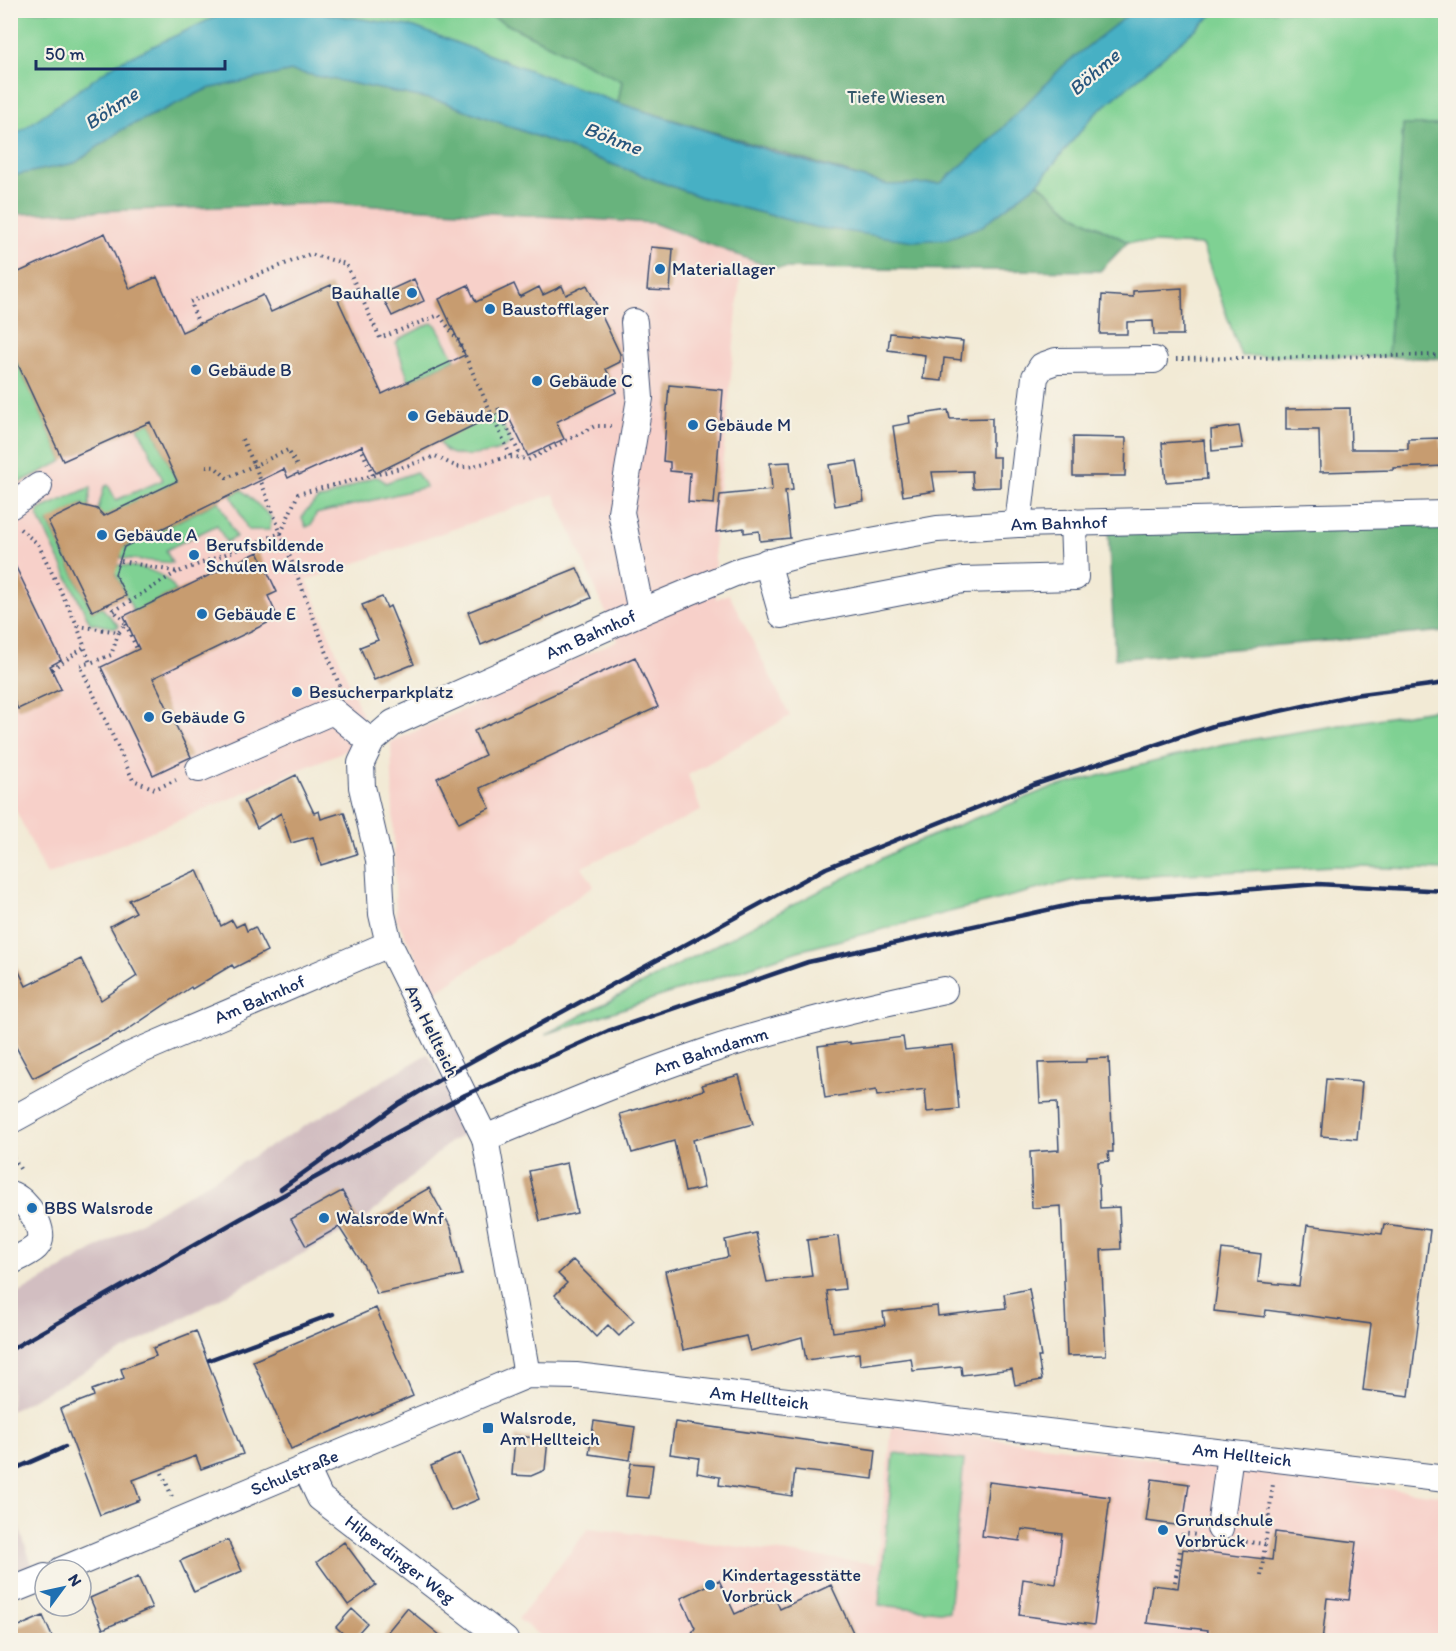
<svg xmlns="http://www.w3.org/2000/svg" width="1456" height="1651" font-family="Itim,sans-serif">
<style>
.built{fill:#f7d0c9}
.industrial{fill:#d2bec1}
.green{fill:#7fd193;stroke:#4d8078;stroke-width:1.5}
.forest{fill:#67b37d;stroke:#41716e;stroke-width:1.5}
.water{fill:#46b0c4;stroke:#307091;stroke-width:1.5}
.building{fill:#c79c70}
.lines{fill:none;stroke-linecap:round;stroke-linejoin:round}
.minor-casing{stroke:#3b4b70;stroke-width:28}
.path{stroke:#3b4b70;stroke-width:4;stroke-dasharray:1.5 4.5;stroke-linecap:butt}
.minor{stroke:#fff;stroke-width:26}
.rail{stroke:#1b2f5e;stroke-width:4.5}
.poi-dot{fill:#1f6fb2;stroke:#f7f3e8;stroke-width:2}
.labels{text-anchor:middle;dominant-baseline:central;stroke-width:4.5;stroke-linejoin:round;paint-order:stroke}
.park-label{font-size:18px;fill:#34586b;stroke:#f7f3e8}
.poi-label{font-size:18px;fill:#1b2f5e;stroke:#f7f3e8;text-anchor:start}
.street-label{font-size:18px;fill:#1b2f5e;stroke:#f7f3e8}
.water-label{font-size:20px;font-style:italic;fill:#28567d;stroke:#f7f3e8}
</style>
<rect width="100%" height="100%" fill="#f7f3e8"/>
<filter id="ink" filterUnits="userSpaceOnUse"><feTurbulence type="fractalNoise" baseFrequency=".0167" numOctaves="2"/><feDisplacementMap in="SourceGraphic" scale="12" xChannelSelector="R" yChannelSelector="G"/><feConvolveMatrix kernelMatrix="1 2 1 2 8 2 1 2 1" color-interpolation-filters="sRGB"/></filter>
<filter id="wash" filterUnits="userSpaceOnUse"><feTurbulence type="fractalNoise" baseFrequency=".008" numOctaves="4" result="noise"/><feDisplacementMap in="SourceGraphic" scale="24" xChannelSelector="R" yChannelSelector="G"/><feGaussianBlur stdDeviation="1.35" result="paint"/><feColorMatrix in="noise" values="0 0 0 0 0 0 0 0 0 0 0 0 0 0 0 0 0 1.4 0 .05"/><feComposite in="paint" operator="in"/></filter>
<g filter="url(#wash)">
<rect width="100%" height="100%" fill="#f2ead5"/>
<path class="built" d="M327 203 653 223 772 268 740 277 726 432 714 531 716 599 729 594 790 716 688 775 701 811 582 867 594 886 434 993 396 918 391 742 618 640 554 494 307 580 367 727 365 753 354 747 47 875 10 798V212L16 214Z
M892 1426 1445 1496V1640H546L518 1619 589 1528 877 1564Z"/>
<path class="industrial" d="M428 1054 471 1131 450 1142 363 1221 11 1411V1298Z
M10 1501 35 1573 10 1583Z"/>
<path class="green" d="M10 11H480L622 81 618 103 414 27 315 12 228 11 19 133H11Z
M1217 11H1445V125L1403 126 1388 357 1241 356 1202 245 1128 242 1075 215 1038 183 1093 116Z
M431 323 436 325 455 359 409 381 396 344 399 339Z
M10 347 63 461 11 487H10Z
M495 409 511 442C503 454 461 459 448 452 444 450 442 446 439 442Z
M150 422 177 481 103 517 98 510 104 487 108 485 116 500 163 480 138 427Z
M416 472 426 487 316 514 311 525 306 527 302 518 305 512 318 499 326 498 370 478C378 476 380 477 385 483Z
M91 487 89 506 86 508 83 504 48 522 92 611 101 607 119 626 116 628 90 623 38 516 39 510Z
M242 490 271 517 270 530H248L231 495Z
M219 501 236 537 226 542 217 525 166 550 172 563 121 558V549Z
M119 565C141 567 164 570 176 591L134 612 113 569Z
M1445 708V870L1334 866 1074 880 798 951 546 1034 902 848 1047 789 1224 744Z
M894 1453 964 1460 949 1612 879 1605Z"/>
<path class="forest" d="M480 11H1133L1064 65 990 141 941 183 888 185 618 103 622 81Z
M292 71 444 102 701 197 815 227 982 226 1038 183 1075 215 1128 242 1100 271 772 268 653 223 327 203 16 214 11 212 10 176 75 163 123 129 207 89Z
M1403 125H1445V359L1388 357Z
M1445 524V631L1115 659 1108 528Z"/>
<path class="water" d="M228 11 315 12 414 27 618 103 783 155 888 185 941 183 990 141 1064 65 1133 11H1217L1093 116 1038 183 982 226 946 239 915 241 815 227 701 197 444 102 292 71 207 89 123 129 75 163 11 176V133L19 132 117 63Z"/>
<g id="blocks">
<path class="building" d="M105 233 130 289 157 277 182 332 263 295 271 312 331 285 382 394 465 355 439 299 468 285 476 302 514 284 520 297 539 287 543 295 562 286 566 295 587 285 620 354V362L606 369 617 392 556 422 564 439 528 456 505 410 376 473 362 446 299 475 298 473 288 478 284 469 124 547 115 574 126 596 92 611 48 521 81 505 97 509 104 516 177 481 150 422 63 461 10 347V276Z
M651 247 673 249 670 291 647 290Z
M414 279 424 301 392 316 381 294Z
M1182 288 1183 335H1154L1153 321 1127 322V334H1100L1102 295 1133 297V291Z
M890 333 963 341 961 360 944 358 942 381 923 379 925 355 888 350Z
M669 385 723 390 714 504 688 502 690 473 670 471V462L663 461Z
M1350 408 1351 449H1408V439L1441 438V448H1446V466L1393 468V470L1320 472 1319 430H1286V409Z
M948 410 950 419 992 418V457H1000V487L973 488 972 471 932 472 935 491 903 496 893 426 910 423 909 416Z
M1239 426 1243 448 1212 451 1211 430Z
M1073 437 1126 438 1125 476H1073Z
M1204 440 1207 479 1166 482 1162 443Z
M857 461 864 501 835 506 829 465Z
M790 462 793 490 785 491 790 538 760 541 759 531 744 533V528L716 532 720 495 772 490 770 463Z
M258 552 277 592 268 596 278 618 153 678 191 757 153 775 101 667 139 649 124 616Z
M10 555 61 660 50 666 61 689 18 709 10 693Z
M577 568 591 598 481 645 468 612Z
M382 597 387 608 390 606 414 664 374 680 360 647 378 640 362 605Z
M635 657 658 707 480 788 490 808 459 823 437 778 485 755 474 731Z
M296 775 314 813 319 811 321 819 344 812 357 854 321 865 313 837 291 843 281 813 257 828 244 801Z
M197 870 221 926 232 920 236 927 244 923 247 931 255 927 267 951 234 968 232 965 192 989 191 987 120 1035 119 1033 33 1078 10 1036V953L26 986 81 959 101 1000 137 976 110 926 136 912 129 900Z
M903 1037 905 1050 953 1045 959 1109 927 1112 925 1089 877 1096 876 1090 825 1098 818 1046 850 1042V1044Z
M1109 1058 1113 1152H1108L1109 1161 1098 1162 1100 1208 1119 1207 1121 1249 1101 1250 1106 1355 1067 1356 1061 1206 1032 1208 1030 1152 1059 1150 1057 1102 1040 1103 1038 1063 1086 1062V1059Z
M739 1075 753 1124 693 1140 704 1188 685 1192 674 1141 632 1153 620 1114 704 1090 702 1085Z
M1326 1079 1362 1082 1357 1139 1321 1136Z
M567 1163 577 1213 540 1221 529 1171Z
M429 1188 451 1228 462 1275 377 1294 363 1264 339 1227 306 1246 291 1219 342 1191 362 1226Z
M1384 1224 1430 1230 1409 1396 1363 1390 1371 1324 1266 1310 1265 1317 1214 1311 1222 1249 1261 1254 1258 1282 1299 1286 1307 1225 1382 1234Z
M756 1233 767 1282 812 1276 807 1240 838 1236 845 1289 827 1291 833 1332 885 1325 883 1312 937 1306 938 1316 1006 1308 1004 1294 1029 1289 1041 1357H1038L1042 1380 1015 1385 1012 1369 962 1375 961 1366 913 1371 911 1358 860 1365 859 1353 806 1360 802 1337 750 1351 746 1336 683 1350 665 1271 728 1257 725 1240Z
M573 1260 634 1321 619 1336 608 1325 596 1337 555 1295 567 1283 558 1274Z
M376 1308 413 1396 291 1449 253 1361Z
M196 1331 243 1454 201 1469 196 1456 133 1480 140 1500 100 1515 60 1409 94 1396 92 1390 124 1378 121 1369 156 1356 153 1348Z
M594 1421 635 1427 630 1460 589 1454Z
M675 1422 876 1450 873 1479 795 1470 792 1496 719 1485 720 1477 697 1473 699 1458 670 1454Z
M515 1436 548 1439 545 1470 531 1476 512 1475Z
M460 1453 479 1499 451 1511 431 1466Z
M631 1463 653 1465 649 1498 626 1496Z
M1152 1479 1189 1484 1183 1526 1146 1521Z
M989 1482 1110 1497 1094 1625 1019 1615 1023 1579 1056 1584 1062 1534 1022 1529 1020 1541 982 1536Z
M1275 1532 1356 1542 1349 1600 1327 1598 1322 1641H1207L1208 1630 1147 1623 1152 1585 1178 1588 1183 1549 1272 1560Z
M228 1540 242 1571 194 1592 180 1561Z
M344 1542 376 1585 348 1605 317 1562Z
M138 1577 152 1608 103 1629 90 1598Z
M719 1580 735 1614 774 1596 780 1609 831 1585 857 1641H687L695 1628 681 1598Z
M407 1608 447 1641H380Z
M352 1609 367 1623 351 1641 336 1627Z
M43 1616 54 1641H10V1630Z"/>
</g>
</g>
<g filter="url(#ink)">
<use href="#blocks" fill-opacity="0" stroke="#3b4b70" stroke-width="1.5"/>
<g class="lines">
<g class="minor-casing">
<g id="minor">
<path d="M634 322 640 398 621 512 641 612"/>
<path d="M10 506 39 486"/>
<path d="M1018 524 1035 377 1042 366 1056 361 1154 360"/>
<path d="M767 562 782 615 963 580 1075 577 1073 522"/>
<path d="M199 769 333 711 371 742"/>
<path id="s1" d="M10 1121 128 1056 389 944"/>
<path id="s2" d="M485 1138C558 1108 630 1077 705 1052 783 1026 863 1007 944 990"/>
<path d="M10 1194C26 1198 50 1233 36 1247 30 1253 18 1258 10 1262"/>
<path id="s3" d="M527 1375 485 1138 389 944 382 914 379 860 362 787 361 763 371 742 393 723 641 612 742 570 805 553 937 529 1018 524 1446 514"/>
<path id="s4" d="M306 1468 320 1498 505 1640"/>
<path d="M1220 1528 1230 1454"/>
<path id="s5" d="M62 1570 527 1375 576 1376 1446 1479"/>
<path d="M10 1591 45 1577"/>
</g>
</g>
<path class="path" d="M199 324 190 302 310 254 346 264 380 338 439 315 458 340 511 457
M1176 359 1446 355
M498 408 521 457
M242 439 255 466 340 687
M360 446 373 475
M206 466 215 467 227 478 288 450 297 466
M20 529 38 544 77 625 90 663 80 665 133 780 155 789 176 780
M121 561 178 572 281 533 298 494C344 482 391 473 435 456 443 459 453 467 462 467 484 467 506 451 528 460L595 426H611
M108 604 126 624 119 632
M114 611 177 572
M126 624 137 649
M78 626 119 632 111 655 90 663
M52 669 85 647
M10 1152 22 1172
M162 1473 172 1497
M1240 1541 1265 1544
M1261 1576 1273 1484
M1174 1588 1183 1533 1196 1535"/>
<use href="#minor" class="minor"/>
<path class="rail" d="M281 1189 399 1104 452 1072 826 868 1033 785 1216 725 1354 695 1446 683
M10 1350 240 1219 465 1095 608 1031 808 962 1079 903 1318 884 1446 891
M209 1360 333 1314
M10 1471 65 1447"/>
</g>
</g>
<g class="poi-dot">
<circle cx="660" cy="269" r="6"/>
<circle cx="412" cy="293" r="6"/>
<circle cx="490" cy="309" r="6"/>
<circle cx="196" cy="370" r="6"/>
<circle cx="537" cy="381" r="6"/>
<circle cx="413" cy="416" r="6"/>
<circle cx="693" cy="425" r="6"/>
<circle cx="102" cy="535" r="6"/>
<circle cx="194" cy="555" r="6"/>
<circle cx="202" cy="614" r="6"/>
<circle cx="297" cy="692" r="6"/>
<circle cx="149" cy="717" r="6"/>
<circle cx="32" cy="1208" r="6"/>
<circle cx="324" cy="1218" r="6"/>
<rect x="482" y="1422" width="12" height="12" rx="3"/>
<circle cx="1163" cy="1530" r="6"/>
<circle cx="710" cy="1585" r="6"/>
</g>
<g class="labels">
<g class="park-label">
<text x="896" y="97">Tiefe Wiesen</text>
</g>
<g class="poi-label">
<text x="672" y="269">Materiallager</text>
<text x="400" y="293" text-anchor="end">Bauhalle</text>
<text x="502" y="309">Baustofflager</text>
<text x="208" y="370">Gebäude B</text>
<text x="549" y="381">Gebäude C</text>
<text x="425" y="416">Gebäude D</text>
<text x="705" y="425">Gebäude M</text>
<text x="114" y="535">Gebäude A</text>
<text x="206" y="545">Berufsbildende<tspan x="206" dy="21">Schulen Walsrode</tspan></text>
<text x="214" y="614">Gebäude E</text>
<text x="309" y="692">Besucherparkplatz</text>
<text x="161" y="717">Gebäude G</text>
<text x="44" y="1208">BBS Walsrode</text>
<text x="336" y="1218">Walsrode Wnf</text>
<text x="500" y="1418">Walsrode,<tspan x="500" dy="21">Am Hellteich</tspan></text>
<text x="1175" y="1520">Grundschule<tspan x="1175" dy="21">Vorbrück</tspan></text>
<text x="722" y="1575">Kindertagesstätte<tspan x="722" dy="21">Vorbrück</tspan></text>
</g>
<g class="street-label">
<text stroke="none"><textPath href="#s3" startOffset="1396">Am Bahnhof</textPath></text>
<text stroke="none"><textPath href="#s3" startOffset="910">Am Bahnhof</textPath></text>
<text stroke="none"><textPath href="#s1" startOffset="278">Am Bahnhof</textPath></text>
<text transform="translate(432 1031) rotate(64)">Am Hellteich</text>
<text stroke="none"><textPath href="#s2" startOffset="242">Am Bahndamm</textPath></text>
<text stroke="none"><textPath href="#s5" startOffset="738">Am Hellteich</textPath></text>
<text stroke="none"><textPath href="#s5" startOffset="1224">Am Hellteich</textPath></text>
<text stroke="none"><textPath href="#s5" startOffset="252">Schulstraße</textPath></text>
<text stroke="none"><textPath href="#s4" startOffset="134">Hilperdinger Weg</textPath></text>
</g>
<g class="water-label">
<text transform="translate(1094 72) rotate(-41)">Böhme</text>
<text transform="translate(111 108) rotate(-34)">Böhme</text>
<text transform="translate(613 138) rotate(21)">Böhme</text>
</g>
</g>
<rect width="1456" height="1651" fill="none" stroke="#f7f3e8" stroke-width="36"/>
<g transform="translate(63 1588) rotate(57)"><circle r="28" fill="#f7f3e8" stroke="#9fa5b1" stroke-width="1.5"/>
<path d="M0-4.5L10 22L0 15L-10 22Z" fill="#1f6fb2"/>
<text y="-9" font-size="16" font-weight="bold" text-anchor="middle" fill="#1b2f5e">N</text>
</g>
<path d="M36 60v9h189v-9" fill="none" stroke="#1b2f5e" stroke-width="3"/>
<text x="45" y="60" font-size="18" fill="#1b2f5e" stroke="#f7f3e8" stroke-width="4.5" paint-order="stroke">50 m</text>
</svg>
